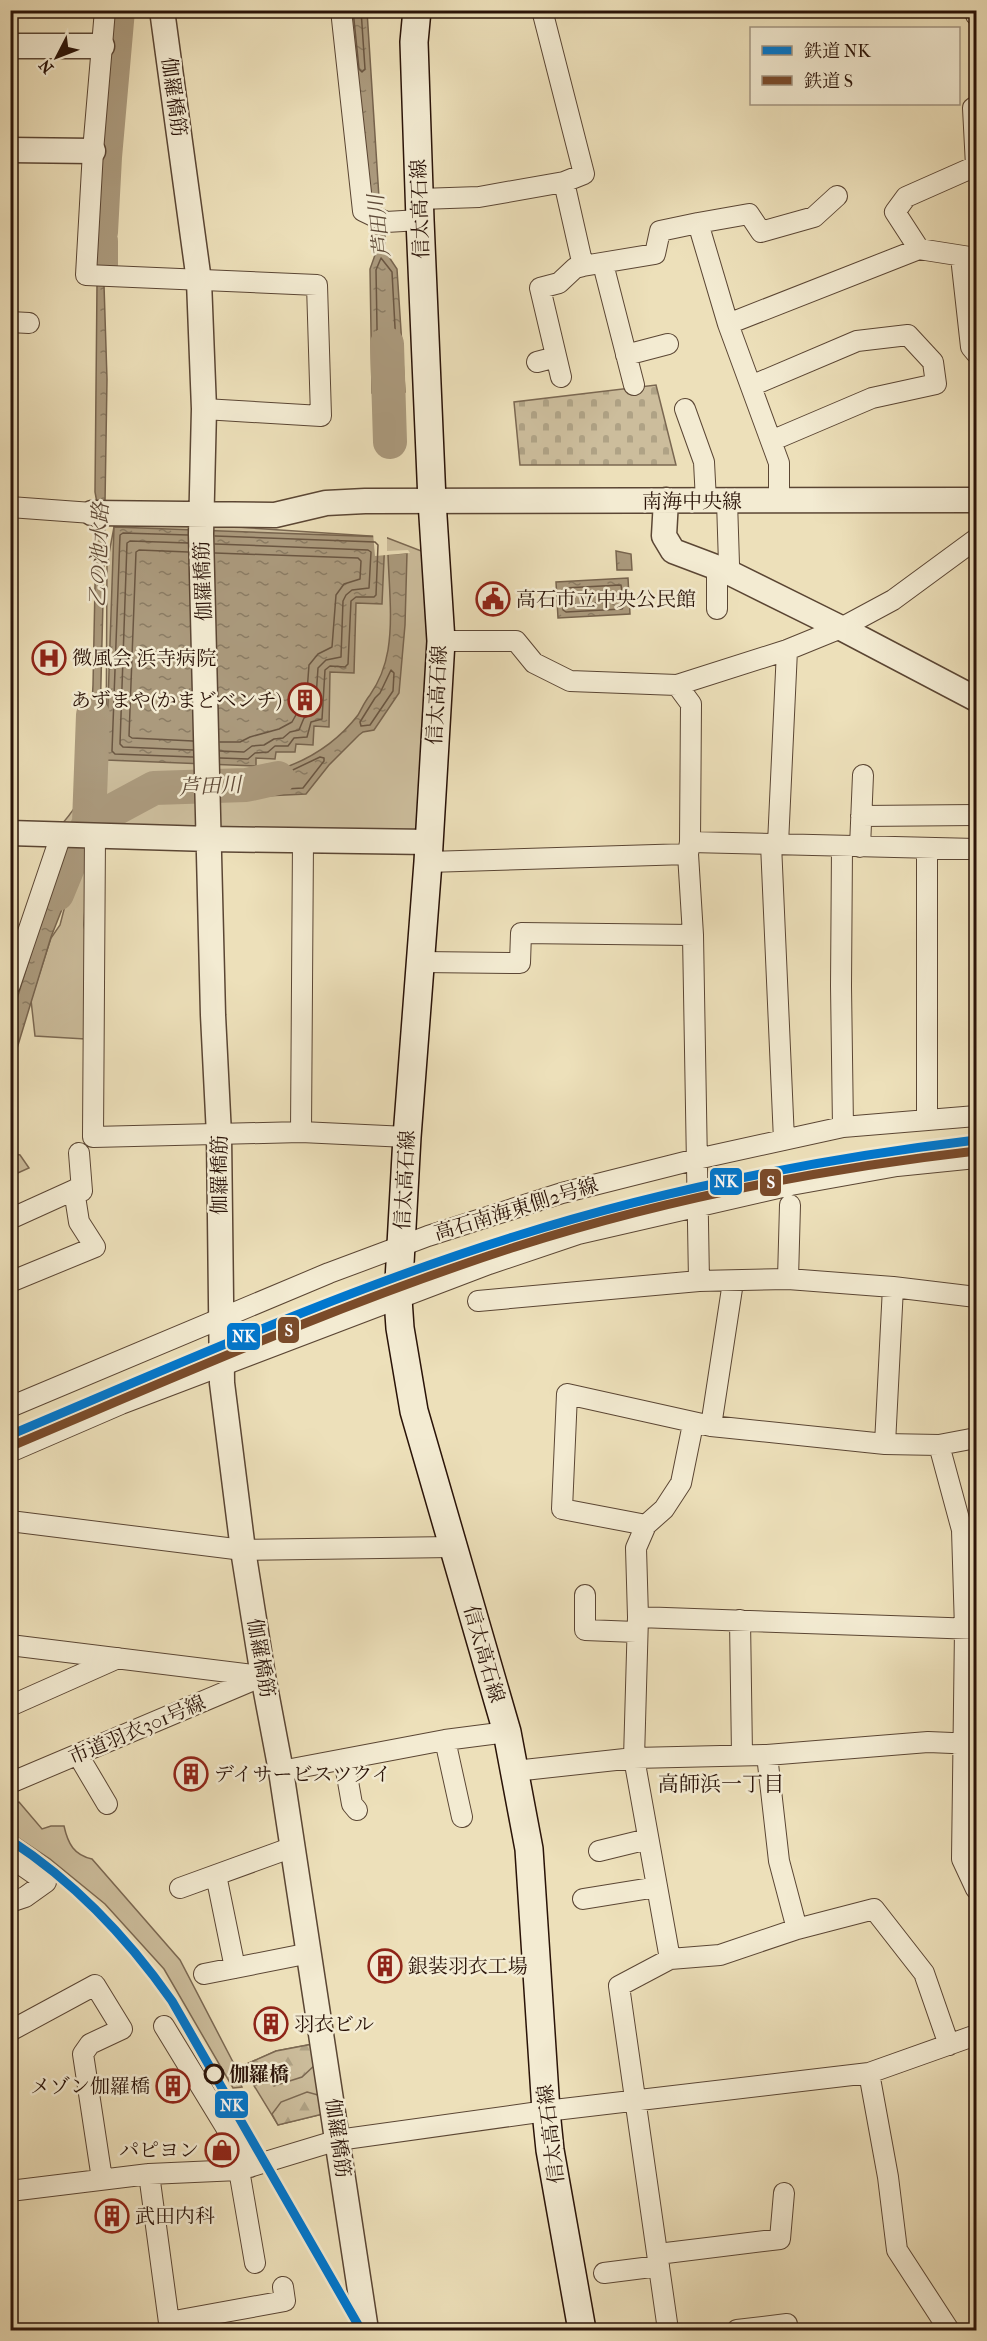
<svg xmlns="http://www.w3.org/2000/svg" width="987" height="2341" font-family="'IM FELL French Canon','Noto Serif JP',serif">
<style>
.green{fill:#ccbd9c;stroke:#7b6852;stroke-width:1.5}
.forest{fill:url(#forest-firs);stroke:#7b6852;stroke-width:1.5}
.cemetery{fill:url(#cemetery-stones);stroke:#7b6852;stroke-width:1.5}
.water{fill:url(#water-ripples);stroke:#77644e;stroke-width:1.5}
.pier{fill:#ede0ba}
.lines{fill:none;stroke-linecap:round;stroke-linejoin:round}
.shore{stroke:#6a5642;stroke-width:1.5}
.river{stroke:#ab9a7d;stroke-width:34}
.minor-casing{stroke:#5b4634;stroke-width:22}
.tertiary-casing{stroke:#5b4634;stroke-width:27}
.secondary-casing{stroke:#2a1308;stroke-width:30}
.minor{stroke:#f3ebd2;stroke-width:20}
.tertiary{stroke:#f3ebd2;stroke-width:24}
.secondary{stroke:#f3ebd2;stroke-width:27}
.rail-1-casing{stroke:#f3ebd2;stroke-width:14}
.rail-2-casing{stroke:#f3ebd2;stroke-width:14}
.rail-1{stroke:#0077ce;stroke-width:9}
.rail-2{stroke:#7a4b2a;stroke-width:9}
.stop-dot{fill:#f3ebd2;stroke:#2a1308;stroke-width:3}
.labels{text-anchor:middle;dominant-baseline:central;stroke-width:5;stroke-linejoin:round;paint-order:stroke}
.street-label{font-size:20px;fill:#2a1308;stroke:#f3ebd2}
.poi-label{font-size:20px;fill:#2a1308;stroke:#f3ebd2;text-anchor:start}
.stop-label{font-size:20px;font-weight:bold;fill:#2a1308;stroke:#f3ebd2;text-anchor:start}
.water-label{font-size:21px;font-style:italic;fill:#5e4937;stroke:#f3ebd2}
.neighbourhood-label{font-size:21px;fill:#2a1308;stroke:#f3ebd2}
.line-badge{stroke:#f3ebd2;stroke-width:2}
.badge-label{font-size:16px;text-anchor:middle;font-weight:bold;fill:#fff}
</style>
<defs>
<pattern id="forest-firs" width="22" height="20" patternUnits="userSpaceOnUse" patternTransform="scale(1.5)"><rect width="22" height="20" fill="#ccbd9c"/><path d="M5 1l3.5 6h-7zM16 11l3.5 6h-7z" fill="#afa285"/></pattern>
<pattern id="cemetery-stones" width="16" height="16" patternUnits="userSpaceOnUse" patternTransform="scale(1.5)"><rect width="16" height="16" fill="#ccbd9c"/><path d="M2 7V4a2 2 0 0 1 4 0v3zM10 15v-3a2 2 0 0 1 4 0v3z" fill="#afa285"/></pattern>
<pattern id="water-ripples" width="26" height="14" patternUnits="userSpaceOnUse" patternTransform="scale(1.5)"><rect width="26" height="14" fill="#ab9a7d"/><path d="M2 4q2-2 4 0t4 0M15 11q2-2 4 0t4 0" fill="none" stroke="#8b7c64"/></pattern>
</defs>
<rect width="100%" height="100%" fill="#ede0ba"/>
<filter id="stains"><feTurbulence type="fractalNoise" baseFrequency=".00333" numOctaves="4"/><feColorMatrix values="0 0 0 0 .2 0 0 0 0 .09 0 0 0 0 .02 0 0 0 .5 -.17"/></filter>
<radialGradient id="worn" r=".72"><stop offset=".6" stop-color="#630" stop-opacity="0"/><stop offset="1" stop-color="#630" stop-opacity=".3"/></radialGradient>
<path class="green" d="M119 519 385 537 424 552 429 626 419 824 410 836 62 824C84 798 82 796 84 762L106 760 107 564 114 527Z
M88 855 84 925 87 945 85 1039 35 1036 31 1000 51 938 60 925 67 898Z
M10 1153 20 1155 29 1168 11 1176Z
M19 1802 42 1829 51 1826H64C68 1844 74 1855 92 1859L180 1960 233 2062 242 2087 233 2088 164 1969 105 1904 50 1859 11 1833V1804Z
M313 2044 323 2114 278 2125 242 2066 276 2051Z"/>
<path class="forest" d="M313 2044 317 2063 302 2077 274 2086 269 2082 255 2085 242 2066 276 2051Z
M307 2092 322 2096 323 2114 278 2125 272 2114 281 2102Z"/>
<path class="cemetery" d="M656 385 676 465H520L514 402Z"/>
<path class="water" d="M347 11H367L380 213 371 209Z
M370 220 385 227V251L397 269 405 392 372 393 370 269 375 255Z
M97 285H104L107 379 105 503H97L95 492Z
M381 413H397L398 443 383 444Z
M92 521H105L99 761H89L93 685 96 537Z
M114 527 385 537 382 604 356 603 354 673 330 672 329 727 314 726 313 745 296 744 295 752H276L275 759 256 758V766L106 760Z
M616 551 631 554 632 570H617Z
M407 553 405 625 399 693 374 730 363 732 359 735 329 765 306 794 242 797 241 793 231 794 230 777 235 776 236 779C284 773 328 754 358 715 362 708 365 701 370 695 379 682 385 668 388 650 393 619 389 586 388 554Z
M628 578 630 614 558 618 556 582Z
M185 780V799C163 786 133 805 115 818L105 807C129 786 154 781 185 780Z
M68 850 83 856 51 937 11 1068V1018L47 902Z"/>
<path class="pier" d="M373 533 387 535V551L408 550 410 553 375 556Z"/>
<g class="lines">
<path class="shore" d="M353 10 359 69 362 72 365 69 361 10
M381 258 392 272 398 383 396 386 381 387 378 384 376 270Z
M188 535 123 533 120 535 112 751 115 754 193 757
M215 536 375 542 378 545 376 595 374 597H356L351 601 348 664 345 667 330 666 325 670 322 719 311 722 307 737 294 738 288 746H275L268 752 255 753 248 759 220 758
M188 543 130 541 127 543 120 744 123 747 193 750
M215 544 368 550 371 552 369 588 352 590 346 595 343 601 341 657 326 660 318 668 315 712 304 718 299 730 290 732 283 738 274 739 264 745 252 746 244 752 220 751
M188 552 139 550 136 552 129 736 132 738 193 741
M215 553 358 558 361 561 360 579 344 584 336 595 332 647 318 654 309 665 306 705 297 713 292 722 279 729 250 737 240 742H220
M621 585 624 606 622 609 566 612 563 610 562 590 564 588Z
M613 592 616 599 613 602 573 604 570 602 572 595Z
M391 670 394 673 393 691 370 725 361 726 360 722 375 698 380 693Z
M320 757 324 758V761L303 788 248 791 244 788 245 784 278 777Z"/>
<path class="river" d="M101 232 105 157 118 10
M101 241V265
M387 344 390 442
M89 823 93 715
M57 894 73 855 89 823 154 788 246 785 278 778"/>
<g class="minor-casing">
<path id="minor" d="M105 10 93 151 86 275 317 285 321 416 204 409
M341 10 363 211 386 222 420 220
M542 10 584 174 564 182 583 266 655 254 660 231 698 223 728 324 779 463V501
M975 10 976 15
M420 199 479 197 564 182
M698 223 749 214 761 232 814 217 837 196
M919 249 895 212 906 197 976 166 973 108 976 106
M961 257 971 347 976 353
M603 264 634 385
M10 322 29 323
M728 324 919 249 976 258
M626 355 668 344
M537 362 556 357
M561 377 540 288 559 283 575 268 583 266
M751 386 857 341 908 335 933 362 936 384 872 398 771 441
M685 409 704 462 706 501
M10 507 92 513
M717 609V576L729 564 727 501
M441 641H516L534 663 570 681 677 685 787 650 841 628 893 600 976 539
M677 685 691 704 690 842 688 854 693 935 699 1281
M861 816 976 815
M95 836 93 1137 301 1132 407 1137
M690 842 976 849
M771 844 784 1140
M778 844 787 650
M842 847 841 986 843 1127
M860 847 863 775
M927 848V1120
M428 862 688 854
M421 962 520 963 521 933 693 935
M10 985 61 835
M301 1132 303 840
M74 1190 82 1191 79 1153
M10 1219 74 1190 79 1222 95 1247 10 1282
M788 1279 790 1205
M478 1301 699 1281 788 1279 893 1287 976 1297
M10 1407 329 1273 428 1236 562 1193 697 1159 843 1127 976 1116
M711 1426 733 1282
M885 1444 893 1287
M939 1445 962 1530 965 1629 962 1859 976 1889
M10 1452 121 1404 489 1264 578 1234 791 1185 897 1166 976 1158
M10 1521 243 1550 453 1547
M646 1525 562 1509 567 1394 711 1426 885 1444 939 1445 976 1438
M585 1595V1630L636 1632
M638 1617 976 1629
M740 1620 742 1755
M10 1645 261 1676
M10 1706 118 1658
M445 1740 462 1817
M78 1755 107 1804
M767 1755 779 1861 797 1929
M344 1759 352 1804 357 1810
M281 1771 445 1740 507 1732
M515 1771 634 1758 767 1755 928 1742 976 1744
M10 1783 263 1676
M599 1851 648 1839
M10 1857 46 1882 25 1897 10 1902
M216 1875 235 1968
M180 1888 293 1847
M583 1899 657 1887
M670 1959 634 1758 638 1617 636 1548 646 1525 664 1509 681 1483 693 1424
M204 1974 310 1953
M164 2026 250 2167
M10 2031 95 1985 122 2029 90 2044 83 2054 102 2179
M869 2073 888 2177 897 2250 949 2330
M239 2170 255 2263
M149 2174 170 2330
M10 2191 149 2174 239 2170 338 2140 546 2111 869 2073 976 2035
M658 2254 780 2239 784 2193
M604 2273 659 2266
M169 2322 285 2301 283 2287
M668 2330 619 1986 670 1959 720 1955 797 1929 874 1909 924 1973 949 2045
M737 2330 787 2324"/>
</g>
<g class="tertiary-casing">
<path id="tertiary" d="M162 10 199 281 204 409 201 534 213 1015 219 1135 222 1383 243 1550 263 1676 281 1771 366 2330
M10 46H102
M10 150 93 151
M666 500 664 536 673 551 726 571 841 628 976 699
M92 513 275 515 326 503 365 501 976 500
M10 833 210 839 429 842"/>
</g>
<g class="secondary-casing">
<path id="secondary" d="M417 10 414 42 420 220 432 501 441 641 428 862 407 1137 398 1299 400 1328 414 1411 507 1732 529 1849 546 2111 550 2150 582 2330"/>
</g>
<use href="#minor" class="minor"/>
<use href="#tertiary" class="tertiary"/>
<use href="#secondary" class="secondary"/>
<g class="rail-1-casing">
<path id="rail-1" d="M10 1435C176 1365 341 1291 513 1237 664 1189 819 1159 976 1140
M10 1840C76 1883 127 1937 172 2001L361 2330"/>
</g>
<g class="rail-2-casing">
<path id="rail-2" d="M14 1445C180 1375 344 1302 515 1247 665 1199 820 1169 976 1151"/>
</g>
<use href="#rail-1" class="rail-1"/>
<use href="#rail-2" class="rail-2"/>
</g>
<defs>
<g id="civic-ring" transform="scale(1.725)"><circle r="9.5" fill="#f3ebd2" stroke="#8f2418" stroke-width="1.5"/><path d="M-.6-6.5H3V-4.5H.6V-3L4-1V1h2V6H-6V1h2V-1L-.6-3ZM-1.2 2.5V6h2.4V2.5Z" fill="#8f2418"/></g>
<g id="hospital-ring" transform="scale(1.725)"><circle r="9.5" fill="#f3ebd2" stroke="#8f2418" stroke-width="1.5"/><path d="M-5-5h3v3.5h4V-5h3V5h-3V1.5h-4V5h-3Z" fill="#8f2418"/></g>
<g id="building-ring" transform="scale(1.725)"><circle r="9.5" fill="#f3ebd2" stroke="#8f2418" stroke-width="1.5"/><path d="M-4-6H4V6H1V3H-1V6H-4ZM-2.5-4.3h1.7v1.8h-1.7ZM.8-4.3h1.7v1.8H.8ZM-2.5-1h1.7V.8h-1.7ZM.8-1h1.7V.8H.8Z" fill="#8f2418"/></g>
<g id="shop-ring" transform="scale(1.725)"><circle r="9.5" fill="#f3ebd2" stroke="#8f2418" stroke-width="1.5"/><path d="M-5-2.5h2.3a2.7 3.5 0 0 1 5.4 0H5L5.5 6h-11ZM-1.5-2.5h3a1.5 2.3 0 0 0-3 0Z" fill="#8f2418"/></g>
</defs>
<g fill-rule="evenodd">
<use href="#civic-ring" x="493" y="599"/>
<use href="#hospital-ring" x="49" y="658"/>
<use href="#building-ring" x="305" y="700"/>
<use href="#building-ring" x="191" y="1774"/>
<use href="#building-ring" x="385" y="1966"/>
<use href="#building-ring" x="271" y="2024"/>
<use href="#building-ring" x="173" y="2086"/>
<use href="#shop-ring" x="222" y="2150"/>
<use href="#building-ring" x="112" y="2216"/>
</g>
<circle class="stop-dot" cx="214" cy="2074" r="9"/>
<g class="labels">
<g class="street-label">
<text transform="translate(174 97) rotate(82)">伽羅橋筋</text>
<text transform="translate(420 209) rotate(-92)">信太高石線</text>
<text x="692" y="501">南海中央線</text>
<text transform="translate(203 581) rotate(-92)">伽羅橋筋</text>
<text transform="translate(437 695) rotate(-87)">信太高石線</text>
<text transform="translate(219 1175) rotate(-90)">伽羅橋筋</text>
<text transform="translate(405 1180) rotate(-87)">信太高石線</text>
<text transform="translate(516 1209) rotate(-17)">高石南海東側2号線</text>
<text transform="translate(484 1654) rotate(74)">信太高石線</text>
<text transform="translate(261 1658) rotate(80)">伽羅橋筋</text>
<text transform="translate(137 1730) rotate(-23)">市道羽衣301号線</text>
<text transform="translate(551 2134) rotate(-97)">信太高石線</text>
<text transform="translate(338 2138) rotate(82)">伽羅橋筋</text>
</g>
<g class="poi-label">
<text x="516" y="599">高石市立中央公民館</text>
<text x="72" y="658">微風会 浜寺病院</text>
<text x="282" y="700" text-anchor="end">あずまや(かまどベンチ)</text>
<text x="214" y="1774">デイサービスツクイ</text>
<text x="408" y="1966">銀装羽衣工場</text>
<text x="294" y="2024">羽衣ビル</text>
<text x="150" y="2086" text-anchor="end">メゾン伽羅橋</text>
<text x="199" y="2150" text-anchor="end">パピヨン</text>
<text x="135" y="2216">武田内科</text>
</g>
<g class="stop-label">
<text x="229" y="2074">伽羅橋</text>
</g>
<g class="water-label">
<text transform="translate(379 226) rotate(-96)">芦田川</text>
<text transform="translate(99 555) rotate(-88)">乙の池水路</text>
<text transform="translate(210 786) rotate(-3)">芦田川</text>
</g>
<g class="neighbourhood-label">
<text x="721" y="1784">高師浜一丁目</text>
</g>
</g>
<g class="line-badge">
<rect x="709" y="1167" width="34" height="29" rx="6" fill="#0077ce"/>
<rect x="759" y="1168" width="23" height="29" rx="6" fill="#7a4b2a"/>
<rect x="277" y="1316" width="23" height="28" rx="6" fill="#7a4b2a"/>
<rect x="226" y="1322" width="35" height="29" rx="6" fill="#0077ce"/>
<rect x="214" y="2090" width="35" height="29" rx="6" fill="#0077ce"/>
</g>
<g class="badge-label">
<text x="726" y="1187">NK</text>
<text x="771" y="1188">S</text>
<text x="289" y="1336">S</text>
<text x="244" y="1342">NK</text>
<text x="232" y="2111">NK</text>
</g>
<rect width="987" height="2341" fill="none" stroke="#ede0ba" stroke-width="36"/>
<rect x="12" y="12" width="963" height="2317" fill="none" stroke="#2a1308" stroke-width="3"/>
<rect x="18" y="18" width="951" height="2305" fill="none" stroke="#2a1308" stroke-width="1.5"/>
<rect x="750" y="27" width="210" height="78" fill="#f3ebd2" stroke="#a39581" stroke-width="1.5"/>
<rect x="762" y="46" width="30" height="9" fill="#0077ce" stroke="#a39581" stroke-width="1.5"/>
<text x="804" y="57" font-size="18" fill="#2a1308">鉄道 NK</text>
<rect x="762" y="76" width="30" height="9" fill="#7a4b2a" stroke="#a39581" stroke-width="1.5"/>
<text x="804" y="87" font-size="18" fill="#2a1308">鉄道 S</text>
<g transform="translate(57 57) rotate(228)" stroke="#f3ebd2" stroke-width="4.5" paint-order="stroke">
<path d="M0-4.5L10 22L0 15L-10 22Z" fill="#2a1308"/>
<text y="-9" font-size="16" font-weight="bold" text-anchor="middle" fill="#2a1308">N</text>
</g>
<rect width="100%" height="100%" filter="url(#stains)"/>
<rect width="100%" height="100%" fill="url(#worn)"/>
</svg>
